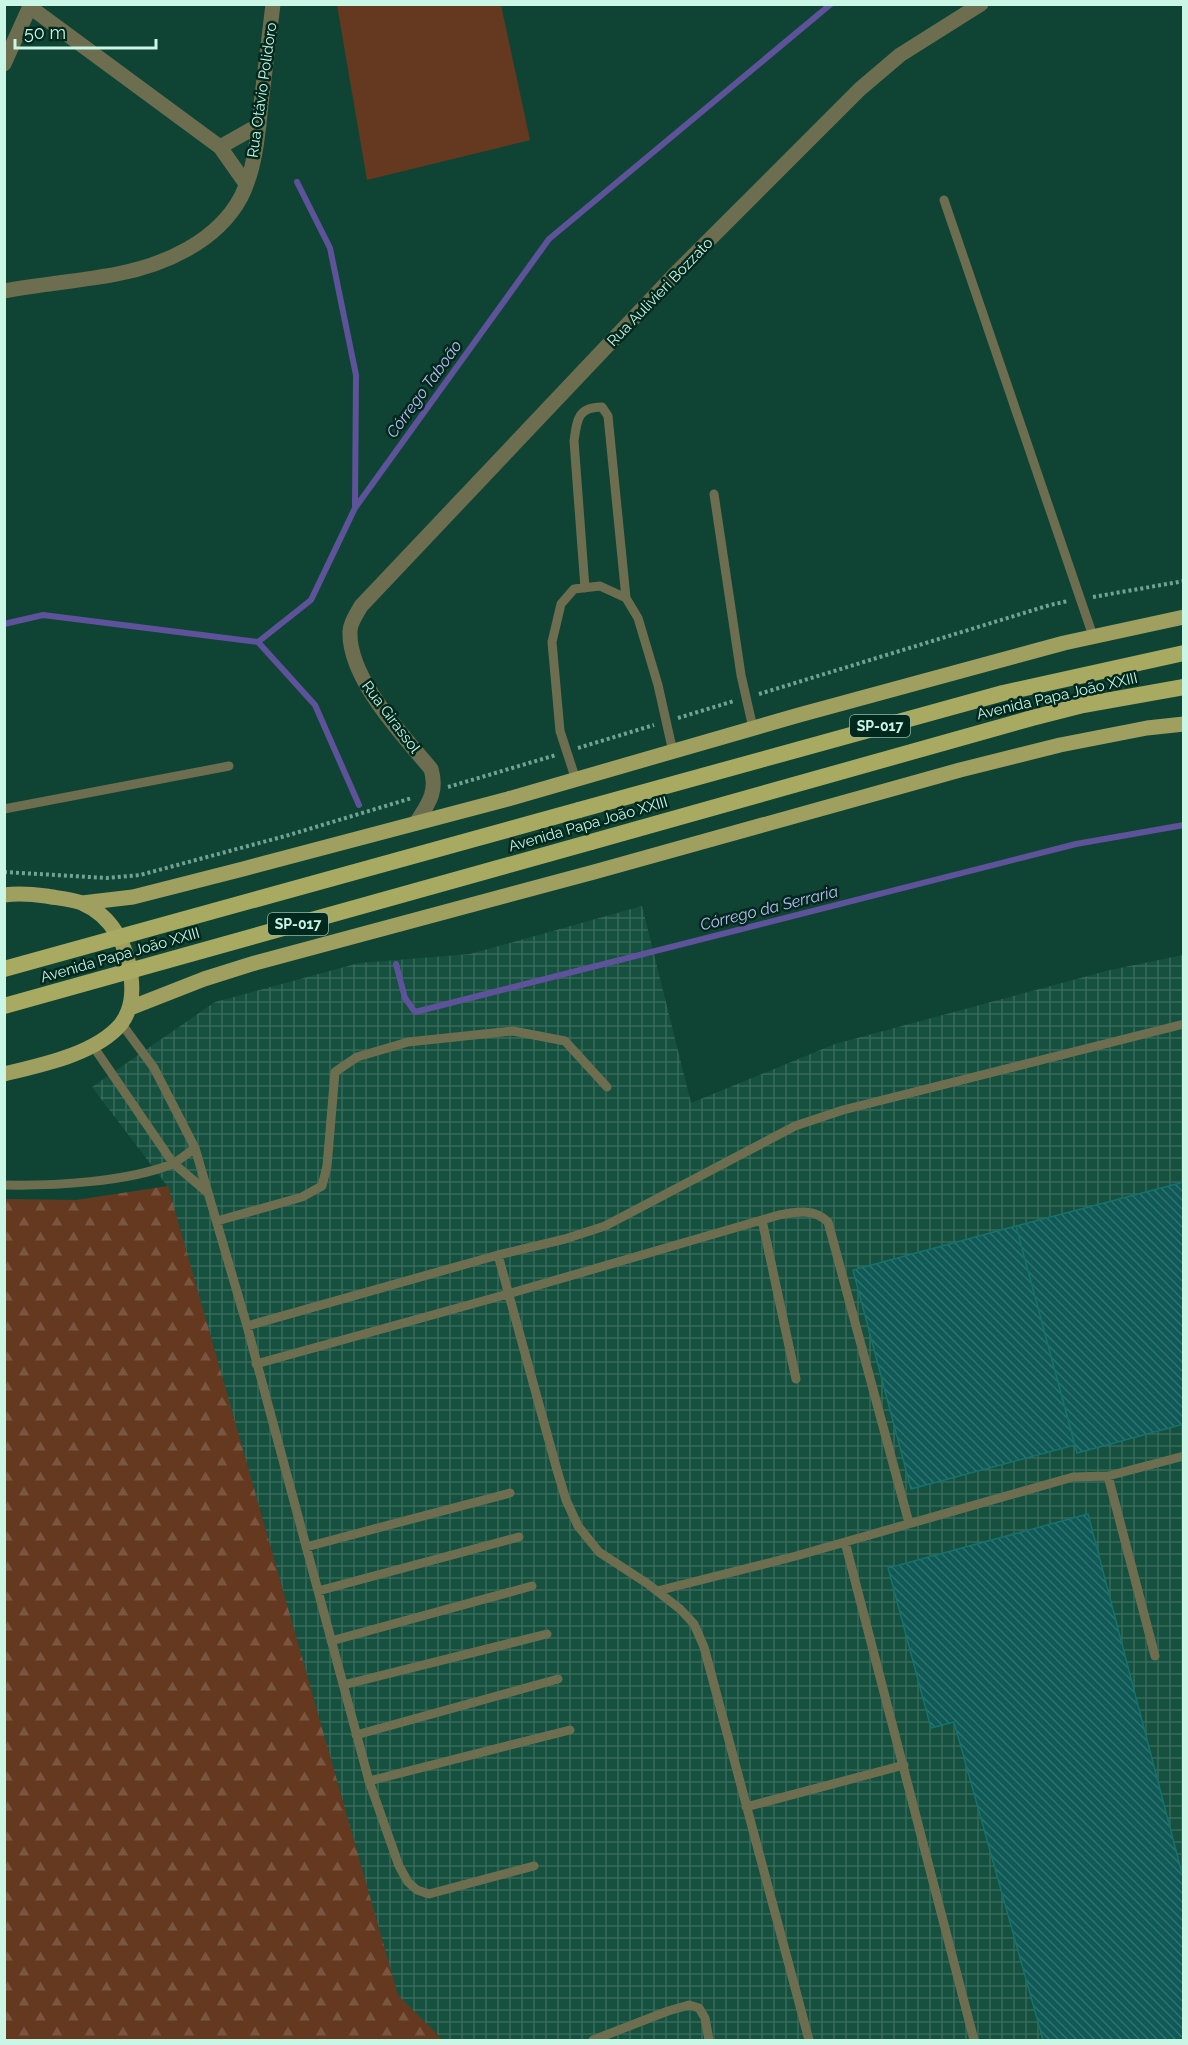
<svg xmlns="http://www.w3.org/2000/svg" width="1188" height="2045" font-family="Raleway,sans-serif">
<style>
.industrial{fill:url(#industrial-grid)}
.green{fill:#653920}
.forest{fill:url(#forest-firs)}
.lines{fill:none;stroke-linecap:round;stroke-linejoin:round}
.stream{stroke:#5e529a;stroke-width:6}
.building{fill:url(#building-back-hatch);stroke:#16726d;stroke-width:1.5}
.path{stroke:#72a392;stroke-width:4;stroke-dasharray:3 3;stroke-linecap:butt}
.service{stroke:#6d6e4f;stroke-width:9}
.minor{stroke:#6d6e4f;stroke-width:15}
.primary{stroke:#9fa060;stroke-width:15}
.trunk{stroke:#a8aa62;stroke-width:16}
.trunk-bridge{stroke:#a8aa62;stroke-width:16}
.labels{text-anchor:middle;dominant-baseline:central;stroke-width:5;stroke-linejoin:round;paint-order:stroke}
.shield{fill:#00281d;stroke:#8db8a9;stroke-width:1.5}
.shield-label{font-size:14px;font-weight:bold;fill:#caf6e5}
.street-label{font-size:15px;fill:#caf6e5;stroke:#00281d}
.water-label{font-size:16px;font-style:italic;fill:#c1bbf8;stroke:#00281d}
</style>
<defs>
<pattern id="industrial-grid" width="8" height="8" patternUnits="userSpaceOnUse" patternTransform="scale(1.5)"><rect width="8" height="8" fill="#16503f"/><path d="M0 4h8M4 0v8" fill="none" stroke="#376a5b"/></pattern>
<pattern id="forest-firs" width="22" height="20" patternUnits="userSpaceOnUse" patternTransform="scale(1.5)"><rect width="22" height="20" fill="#653920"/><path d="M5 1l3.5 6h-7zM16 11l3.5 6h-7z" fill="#7a5640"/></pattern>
<pattern id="building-back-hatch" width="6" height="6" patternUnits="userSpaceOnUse" patternTransform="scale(1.5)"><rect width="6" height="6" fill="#0f5956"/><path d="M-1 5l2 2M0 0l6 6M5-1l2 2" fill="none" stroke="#31716e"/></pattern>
</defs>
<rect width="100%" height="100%" fill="#0f4434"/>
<path class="industrial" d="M642 906 691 1103 835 1044 1110 970 1183 955V2040H443L398 1996 168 1187 92 1087 215 1002 359 963 470 954Z"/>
<path class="green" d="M337 5H501L530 140 367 180Z"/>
<path class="forest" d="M168 1186 398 1995 443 2040H5V1199L76 1200Z"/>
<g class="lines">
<path class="stream" d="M297 182 330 248 356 375 355 506
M4 624 43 615 258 642 311 600 355 508 549 239 831 4
M258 642 315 705 359 805
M396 964 405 998 415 1012 1076 844 1184 825"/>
</g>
<path class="building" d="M1184 1182V1424L1077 1453 1016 1226Z
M1016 1226 1075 1445 911 1489 853 1270Z
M1088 1514 1184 1881V2040H1043L954 1722 931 1728 888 1568Z"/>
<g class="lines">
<path class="path" d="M1093 597 1184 581
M759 694 1050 605 1068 601
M678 718 734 701
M578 748 654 725
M448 787 556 755
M4 872 107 878 140 875 289 835 412 798"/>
<path class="service" d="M944 200 1093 636
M714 494 741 675 753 728
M585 588 574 441C577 419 578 407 602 407L608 416 626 598
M576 780 560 731 552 642 561 604 574 589 600 586 626 598 638 618 658 685 673 752
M4 809 229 766
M121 1023 154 1068 195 1148 247 1326 369 1781 399 1866 408 1882 417 1890 429 1894 534 1866
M93 1046 173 1163 207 1192
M4 1185C53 1186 128 1182 172 1164 180 1160 188 1153 195 1148
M762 1220 796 1379
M217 1221 302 1197 322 1186 327 1166 335 1072 357 1057 408 1042 513 1031 565 1041 607 1087
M498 1255 557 1470 566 1500 578 1526 599 1552 648 1584 680 1609 694 1624 704 1647 809 2040
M247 1326 498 1255 565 1239 605 1226 795 1126 843 1110 1184 1024
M256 1364 508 1294 779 1215C797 1212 814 1208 828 1222L909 1523
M1108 1476 1155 1656
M845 1542 974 2040
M306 1547 510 1493
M318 1591 519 1537
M657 1591 796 1556 1073 1477 1108 1476 1184 1456
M331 1641 532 1586
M343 1685 547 1634
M356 1735 558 1679
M369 1781 570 1730
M746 1807 904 1765
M593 2040 668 2011 689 2005 699 2008 705 2018 709 2040"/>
<path class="minor" d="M30 7 220 147 246 184
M4 64 31 4
M220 147 259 125
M4 291C42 284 80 281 117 274 164 265 217 242 241 197 255 169 258 135 261 104 265 71 269 38 273 4
M416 823C428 804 438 792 431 769 402 734 348 678 350 631 350 623 357 613 361 606L679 270 860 89 900 55 981 4"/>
<path class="primary" d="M4 895C18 893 32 894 46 896 57 898 71 899 82 903 112 916 127 945 131 976 133 993 132 1009 121 1024 96 1054 41 1065 4 1074
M82 903 133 897 243 869 508 799 799 715 1064 643 1184 617
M130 1008 204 979 255 963 594 872 960 770 1060 745 1147 728 1184 724"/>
<path class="trunk" d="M579 810 1003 693 1184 653
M591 842 1032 718 1083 705 1184 687"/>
<path class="trunk-bridge" d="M4 969 579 810
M4 1006 591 842"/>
</g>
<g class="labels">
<g class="shield">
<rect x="850" y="715" width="60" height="22" rx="4.5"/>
<rect x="268" y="913" width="60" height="22" rx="4.5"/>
</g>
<g class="shield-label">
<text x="880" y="726">SP-017</text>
<text x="298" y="924">SP-017</text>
</g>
<g class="street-label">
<text transform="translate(262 90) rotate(-82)">Rua Otávio Polidoro</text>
<text transform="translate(660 292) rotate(-46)">Rua Aulivieri Bozzato</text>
<text transform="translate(1057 696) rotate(-13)">Avenida Papa João XXIII</text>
<text transform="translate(391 717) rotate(53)">Rua Girassol</text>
<text transform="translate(588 824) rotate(-16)">Avenida Papa João XXIII</text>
<text transform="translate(120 955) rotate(-16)">Avenida Papa João XXIII</text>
</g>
<g class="water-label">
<text transform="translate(424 389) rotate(-54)">Córrego Taboão</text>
<text transform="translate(769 908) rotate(-14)">Córrego da Serraria</text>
</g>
</g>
<rect width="1188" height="2045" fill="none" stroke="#caf6e5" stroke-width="12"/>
<path d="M15 39v9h141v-9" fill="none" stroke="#caf6e5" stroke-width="3"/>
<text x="24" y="39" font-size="18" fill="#caf6e5" stroke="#00281d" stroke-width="4.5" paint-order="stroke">50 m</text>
</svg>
